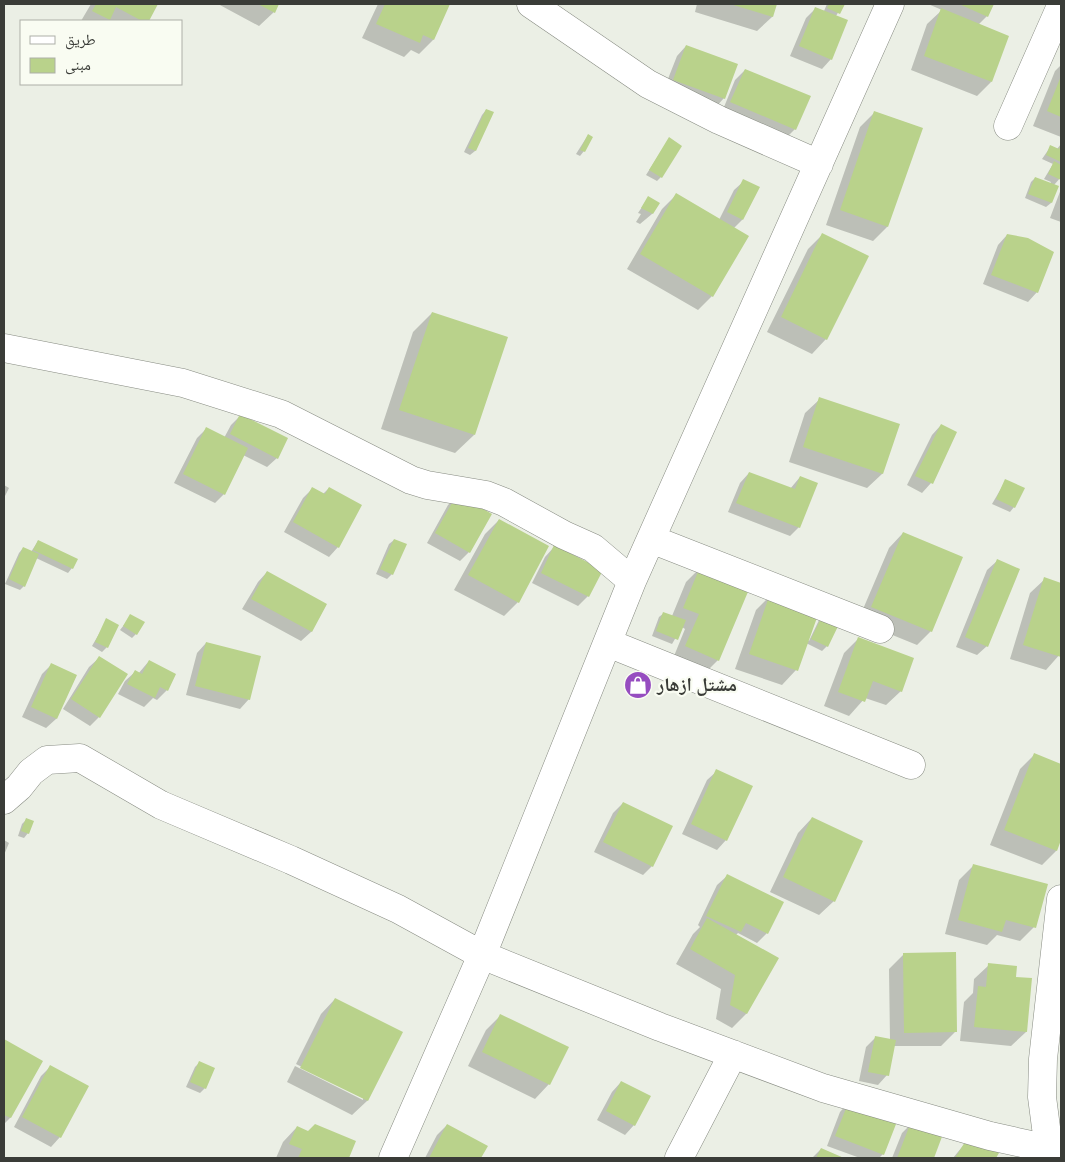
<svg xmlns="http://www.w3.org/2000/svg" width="1065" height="1162" font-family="Signika,'Noto Naskh Arabic',sans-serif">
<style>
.shadow{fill:#0003}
.building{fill:#b9d28b}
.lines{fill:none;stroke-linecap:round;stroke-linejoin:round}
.minor-casing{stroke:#878b82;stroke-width:29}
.minor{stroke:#fff;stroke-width:28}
.labels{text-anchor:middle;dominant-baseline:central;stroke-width:4.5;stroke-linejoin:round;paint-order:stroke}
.poi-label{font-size:19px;font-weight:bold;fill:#3a3c38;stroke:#f9fcf2;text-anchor:start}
</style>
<rect width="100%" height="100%" fill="#ebefe5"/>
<path class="shadow" d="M91 4H157L148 21H81Z
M218 4H278L274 12 259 26Z
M378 4H449L433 40 419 54 411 50 404 57 362 38Z
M697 4H776L772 17 757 31 695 12Z
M827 4H843L836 16 831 59 822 69 790 56 806 18 816 8 824 11Z
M928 4H993L987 16 978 25 991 82 977 96 911 70 927 24 942 10Z
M686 46 724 98 715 108 664 89 677 56Z
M1061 65V137L1033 126 1055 71Z
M745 70 795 129 786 138 722 112 735 80Z
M486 110 492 113 475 151 470 155 464 152 482 115Z
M875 112 921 128 887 227 873 241 826 225 860 127Z
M588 135 584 151 580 156 576 154Z
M669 139 661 177 657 181 646 175Z
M1061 144V177L1054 185 1051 203 1046 207 1025 198 1031 182 1035 178 1050 184 1051 182 1044 179 1053 164 1042 159 1051 146 1057 149Z
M744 181 742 220 734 228 712 296 698 310 627 269 662 209 676 195 719 220 734 190Z
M1061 189V222L1050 218Z
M648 198 658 203 652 214 640 224 636 222 641 214 638 213Z
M823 234 826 339 812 354 767 332 808 249Z
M1007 235 1037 292 1028 302 983 284 998 245Z
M432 313 474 435 455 453 381 429 413 332Z
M820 399 898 425 882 474 867 488 789 462 805 413Z
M240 416 277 458 267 467 243 455 224 494 215 503 174 483 197 438 206 429 224 438 231 425Z
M941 425 931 483 922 493 907 485 932 435Z
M749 473 790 489 800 477 799 527 790 536 728 512 740 483Z
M1006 480 1014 507 1010 512 992 504Z
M4 485 9 488 4 498Z
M313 488 323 494 329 488 338 547 329 557 284 532 303 498Z
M457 496 469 552 460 561 427 543 448 505Z
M499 520 518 602 504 616 454 590 485 534Z
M903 533 931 631 917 645 858 621 889 548Z
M394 540 392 574 387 579 376 574 389 544Z
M38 541 72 568 68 573 36 558 24 586 20 590 5 584 19 553 23 548 31 552Z
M554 547 588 596 578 606 532 583 545 557Z
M997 561 987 646 977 655 956 647 987 570Z
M700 568 718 660 704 674 672 661 685 629 682 627 672 644 652 636 659 617 664 613 672 616 686 582Z
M267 572 326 605 311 632 301 641 242 609 258 582Z
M1045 579 1061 584V653L1046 670 1010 659 1030 593Z
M770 596 807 641H809L820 618 827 646 822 651 806 643 796 670 782 685 735 669 756 610Z
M131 616 136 634 132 638 120 630Z
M107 620V647L102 652 92 646Z
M858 639 901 691 886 705 865 698 849 716 824 706 844 653Z
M206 643 249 699 240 709 186 695 197 653Z
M99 658V717L90 726 63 709 89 667Z
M149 661 175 675 167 690 157 700 153 698 144 707 118 694 125 681 135 672 138 674Z
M52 664 76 676 56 719 46 728 22 717 42 674Z
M1034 755 1061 765V837L1056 851 1042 865 990 845 1020 769Z
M717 771 726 840 717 850 682 834 707 780Z
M623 803 652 866 643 875 594 852 613 813Z
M812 818 834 901 819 915 770 892 798 833Z
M26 820 28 833 24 838 18 836 22 824Z
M4 840 9 843 4 855Z
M974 865 1034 927 1020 941 997 935 987 945 945 934 959 880Z
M727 876 767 933 757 943 738 933 736 935 777 958 746 1014 732 1028 716 1019 721 989 676 964 693 934 700 927 698 925 717 885Z
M904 954 955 1032 941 1046H893L887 1075 878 1085 859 1081 866 1047 876 1037 890 1040 889 969Z
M989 965 1014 978 1026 1032 1011 1046 960 1041 964 1002 973 993 974 979Z
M335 999 401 1032 367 1101 352 1115 287 1082 295 1066 363 1100V1098L296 1064 321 1014Z
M500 1016 549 1084 535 1099 468 1066 486 1030Z
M4 1041 41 1061 10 1118 4 1124Z
M199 1063 205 1088 200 1093 186 1087 195 1067Z
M50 1067 60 1137 51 1147 14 1127 41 1076Z
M621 1082 634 1125 625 1135 597 1120 612 1092Z
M849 1102 883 1154 879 1158H860L827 1146 840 1112Z
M911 1124 941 1135 932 1158H892L902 1133Z
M447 1125 486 1146 479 1158H425L437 1135Z
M297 1127 308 1132 354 1142 347 1158H276L283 1142Z
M971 1136 998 1153 995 1158H953Z
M821 1149 841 1158H812Z"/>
<path class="building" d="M96 4H158L149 21H142L116 7 110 20 92 11Z
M258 4H279L275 13Z
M385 4H450L434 40 423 35 420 43 376 24Z
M730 4H777L773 17Z
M829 4H845L840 14 827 8Z
M959 4H994L988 17Z
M815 7 848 20 832 60 799 46Z
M941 8 1009 36 992 82 924 56Z
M686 45 738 64 725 99 673 80Z
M745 69 811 96 796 130 730 102Z
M1061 76V117L1047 111Z
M486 109 494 112 476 151 468 148Z
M874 111 923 128 888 227 840 210Z
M588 134 593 137 585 152 580 150Z
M669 137 682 146 662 178 649 170Z
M1061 144V162L1046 155 1050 145 1059 149Z
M1054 161 1061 165V180L1048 174Z
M1035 177 1059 186 1052 203 1028 194Z
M743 179 760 187 743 220 727 212Z
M676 193 749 236 713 297 640 254Z
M648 196 660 203 653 214 641 208Z
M822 233 869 256 827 340 781 317Z
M1007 234 1028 238 1054 252 1038 293 991 275Z
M432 312 508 337 475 435 399 410Z
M819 397 900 424 883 474 803 447Z
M240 414 288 438 278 459 230 434Z
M941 424 957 432 933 484 915 476Z
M206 427 248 448 225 495 183 474Z
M749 472 795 489 800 476 818 483 800 528 736 503Z
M1005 479 1025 488 1015 508 996 499Z
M312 487 325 494 329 487 362 505 339 548 293 522Z
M457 494 492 514 470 553 435 533Z
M499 519 549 546 519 603 468 575Z
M903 532 963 557 932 632 871 607Z
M394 539 407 544 393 575 380 569Z
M38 540 78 559 73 569 33 550Z
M554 545 603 570 589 597 541 573Z
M23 547 39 554 25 587 9 579Z
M997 559 1020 569 988 647 965 637Z
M700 567 750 587 719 661 685 646 699 614 683 608Z
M267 571 327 604 312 632 251 599Z
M1044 577 1061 583V657L1023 645Z
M770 594 819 612 798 671 749 654Z
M663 612 686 620 678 640 656 631Z
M824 612 841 620 828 647 811 639Z
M130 614 145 622 137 635 123 626Z
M106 618 119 625 108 648 95 642Z
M858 637 914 658 902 692 873 681 865 702 838 692Z
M206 642 261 656 250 700 195 686Z
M99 656 128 674 100 718 71 699Z
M149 660 176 674 168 691 160 687 155 698 127 684 135 670 142 674Z
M51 663 77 675 57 719 31 707Z
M1034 753 1061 764V840L1057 851 1004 830Z
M716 769 753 786 727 841 691 824Z
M623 802 673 826 653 867 603 842Z
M812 817 863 841 835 902 783 877Z
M26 818 34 821 29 834 21 831Z
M973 864 1048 884 1036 928 1006 920 1002 932 958 920Z
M727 874 784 902 768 934 746 923 741 932 706 916Z
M707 918 779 958 747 1014 730 1005 735 975 690 949Z
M956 952 957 1032 904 1033 903 953Z
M988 963 1017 966 1016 977 1032 978 1027 1032 974 1027 978 986 986 987Z
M335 998 403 1032 368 1101 300 1068Z
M500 1014 569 1047 550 1085 482 1052Z
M875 1036 896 1040 889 1076 868 1072Z
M4 1039 43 1061 11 1118 4 1115Z
M199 1061 215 1068 206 1089 190 1082Z
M50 1065 89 1086 61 1138 22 1117Z
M621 1081 651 1096 635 1126 606 1111Z
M849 1101 898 1119 884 1155 835 1136Z
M911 1122 943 1134 934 1158H897Z
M315 1124 356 1141 349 1158H298L302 1149 289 1144 297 1126 308 1131Z
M447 1124 488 1146 481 1158H429Z
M970 1134 999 1153 996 1158H955Z
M821 1148 844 1158H816Z"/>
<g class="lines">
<g class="minor-casing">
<path id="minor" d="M531 4 648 84 719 120 819 164
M1008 126 1061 6
M4 348 183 383 281 414 411 480 427 485 486 495 504 502 564 535 593 548 632 581
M651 539 880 629
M608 643 911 765
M4 800 19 787 31 772 47 760 80 758 161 805 291 860 398 909 482 955 660 1027 823 1088 990 1136 1049 1149
M393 1158 482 955 632 581 890 4
M679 1158 733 1054
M1050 1158 1042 1097 1043 1059 1061 899"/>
</g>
<use href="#minor" class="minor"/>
</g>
<defs>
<g id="shop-disc" transform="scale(1.4375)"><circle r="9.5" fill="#964dc0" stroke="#f9fcf2"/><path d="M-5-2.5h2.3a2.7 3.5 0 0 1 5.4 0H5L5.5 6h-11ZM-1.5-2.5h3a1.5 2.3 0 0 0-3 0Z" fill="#fff"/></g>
</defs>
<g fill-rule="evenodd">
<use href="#shop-disc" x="638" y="685"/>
</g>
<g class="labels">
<g class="poi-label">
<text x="657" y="685">مشتل ازهار</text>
</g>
</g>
<rect width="1065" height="1162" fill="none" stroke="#3a3c38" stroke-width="10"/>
<rect x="20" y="20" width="162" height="65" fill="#f9fcf2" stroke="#adafa8"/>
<rect x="30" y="36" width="25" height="8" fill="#ffffff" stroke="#adafa8"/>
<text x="65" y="45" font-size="15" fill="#3a3c38">طريق</text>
<rect x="30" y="58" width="25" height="15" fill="#b9d28b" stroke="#adafa8"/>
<text x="65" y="70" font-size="15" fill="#3a3c38">مبنى</text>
</svg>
